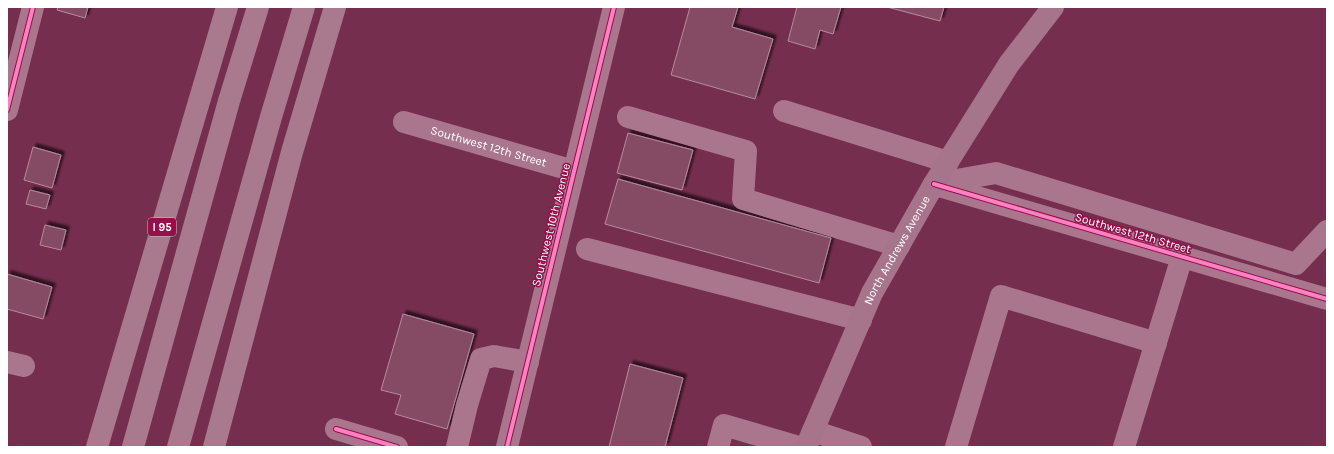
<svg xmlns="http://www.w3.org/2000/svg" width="1334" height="454" font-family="Karla,sans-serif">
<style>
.building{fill:#854b65;stroke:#b68b9e;filter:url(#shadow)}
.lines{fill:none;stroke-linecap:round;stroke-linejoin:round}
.minor{stroke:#a9768e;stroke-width:22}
.major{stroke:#a7758b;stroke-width:22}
.highway{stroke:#a9798e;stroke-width:22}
.cycleway-casing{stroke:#950f4b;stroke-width:6}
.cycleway{stroke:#ff80c0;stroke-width:4}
.labels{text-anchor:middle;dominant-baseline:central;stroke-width:3;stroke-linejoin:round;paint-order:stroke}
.shield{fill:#950f4b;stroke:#dfb7c9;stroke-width:1}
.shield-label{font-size:11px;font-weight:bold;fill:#fff}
.street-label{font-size:12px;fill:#fff;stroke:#950f4b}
</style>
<defs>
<filter id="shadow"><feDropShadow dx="3.5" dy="-3.5" stdDeviation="1" flood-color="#0009"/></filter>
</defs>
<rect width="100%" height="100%" fill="#762e4e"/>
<path class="building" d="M58 7H88L85 18 57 10Z
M690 7H738L732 27 773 39 755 99 671 75Z
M797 7H841L833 34 820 30 815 49 788 41Z
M887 7H944L940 21Z
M628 133 693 150 682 190 617 173Z
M33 147 61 155 52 188 24 180Z
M618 179 831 238 819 283 605 224Z
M30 190 50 195 46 209 26 204Z
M45 225 66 230 61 250 40 245Z
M7 274 52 287 43 319 7 309Z
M403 314 474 334 447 429 395 414 401 395 381 390Z
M630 364 683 378 665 447H609Z"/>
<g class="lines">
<g class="minor">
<path d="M7 110 33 7"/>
<path d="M784 111 948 162"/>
<path d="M628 117 746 151 743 199 899 246"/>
<path id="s1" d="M404 122 574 171"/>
<path d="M934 184 996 173 1296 264 1327 231"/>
<path d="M939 186 1327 299"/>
<path d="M587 249 861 320"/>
<path d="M7 362 24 366"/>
<path d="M336 429 397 447"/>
<path d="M813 431 861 447"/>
<path d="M457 447 467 405 481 359 494 356 528 362"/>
<path d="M507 447 614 7"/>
<path d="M718 447 724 425 799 447"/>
<path d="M956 447 1001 296 1156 343"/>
<path d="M1124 447 1182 257"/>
</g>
<path class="major" id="s2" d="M806 447 872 293 934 184 1009 64 1053 7"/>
<path class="highway" d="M97 447 227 7
M133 447 229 101 258 7
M178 447 271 117 304 7
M214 447 292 152 335 7"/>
<g class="cycleway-casing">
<path id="cycleway" d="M7 110 33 7
M934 184 1327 299
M336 429 397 447
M507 447 614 7"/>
</g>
<use href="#cycleway" class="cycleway"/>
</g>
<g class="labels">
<rect class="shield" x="148" y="218" width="28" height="18" rx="3"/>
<g class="shield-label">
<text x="162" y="227">I 95</text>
</g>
<g class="street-label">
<text stroke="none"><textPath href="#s1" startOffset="88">Southwest 12th Street</textPath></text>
<text transform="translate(551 225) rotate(-76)">Southwest 10th Avenue</text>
<text transform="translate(1133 233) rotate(16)">Southwest 12th Street</text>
<text stroke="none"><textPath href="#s2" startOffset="217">North Andrews Avenue</textPath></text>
</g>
</g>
<rect width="1334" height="454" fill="none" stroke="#ffffff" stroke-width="16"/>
</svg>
